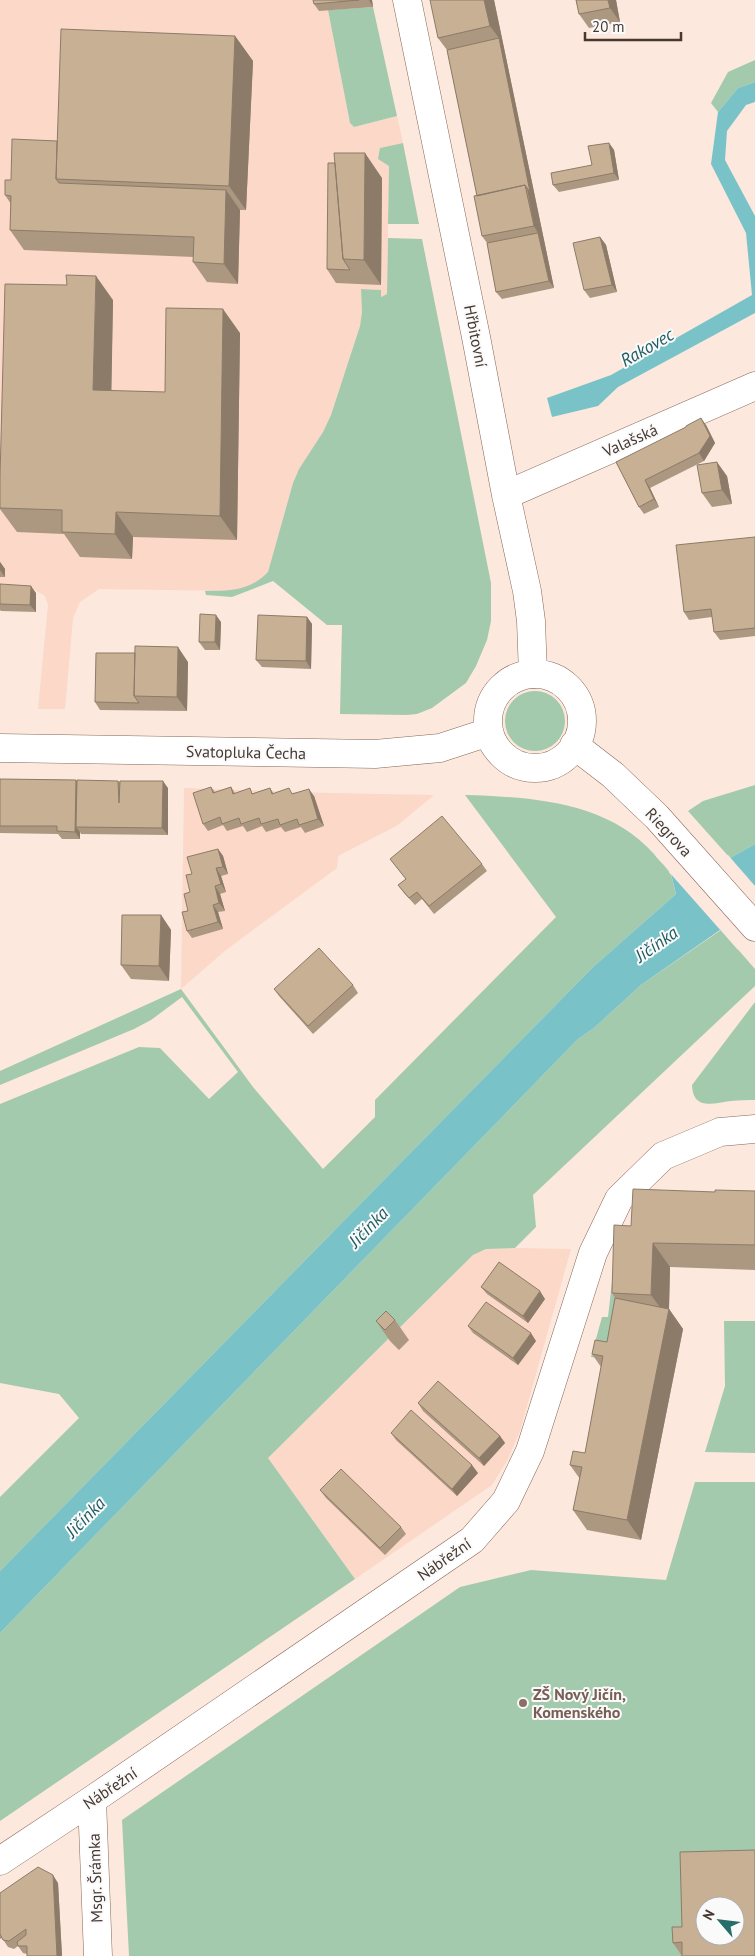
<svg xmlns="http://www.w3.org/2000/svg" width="755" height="1956" font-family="'PT Sans',sans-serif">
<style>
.built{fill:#fbd8c7}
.green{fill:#a3caad}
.water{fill:#79c3c8}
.pier{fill:#fde8dd}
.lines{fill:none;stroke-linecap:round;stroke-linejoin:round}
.minor-casing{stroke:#876858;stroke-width:29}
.tertiary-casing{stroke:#876858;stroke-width:29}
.minor{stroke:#fff;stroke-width:28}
.tertiary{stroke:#fff;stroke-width:28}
.wall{fill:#ac9780}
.shaded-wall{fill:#8c7b68}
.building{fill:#c8b095;stroke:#8c7b68;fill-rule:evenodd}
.education-dot{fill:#8d6e63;stroke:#fafafa;stroke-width:2}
.labels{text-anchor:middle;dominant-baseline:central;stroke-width:4;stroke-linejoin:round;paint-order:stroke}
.street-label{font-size:16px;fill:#473932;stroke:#fafafa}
.education-label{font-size:16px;font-weight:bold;fill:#785e54;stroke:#fafafa;text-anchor:start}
.water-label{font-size:18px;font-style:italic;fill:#1f5d61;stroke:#fafafa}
</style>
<rect width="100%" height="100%" fill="#fde8dd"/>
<path class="built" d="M0 0H316L328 10 350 123 354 127 397 116 403 143 380 148 389 166 387 294 381 297V290L361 289 362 312 360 326 331 415 323 432 299 469 293 483 268 572 261 579 249 587 234 591 99 589 80 602 73 618 65 709H38L48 605 45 596 28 586 0 585Z
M184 788 329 793 434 795 398 825 338 856 337 868 226 950 181 989Z
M515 1248 571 1249 520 1431 507 1461 492 1485 355 1579 268 1458 473 1255 486 1249Z"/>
<path class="green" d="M373 7 397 116 354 127 350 123 328 10Z
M755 60V82L738 88 718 112 711 103 728 72Z
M403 143 419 224H388L389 166 378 159 380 148Z
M388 238 422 239 491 583V621L487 640 476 666 466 683 432 708 417 714 407 715 340 714 342 625H327L273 581 232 597 206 595 205 591C230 591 250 591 268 572L293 483 299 469 323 432 331 415 360 326 362 312 361 289 381 290V297L387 294Z
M505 721a30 30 0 1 1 60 0a30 30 0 1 1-60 0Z
M755 785V844L730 858 688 811 703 801Z
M465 795C531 797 607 801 654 854 659 861 668 868 671 875 673 881 674 888 676 894L593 967 0 1571V1497L79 1418 59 1394 0 1383V1104L139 1047 160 1048 209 1099 238 1072 182 997 151 1020 134 1029 0 1085V1071L181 989 253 1087 323 1169 375 1117V1100L556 917Z
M721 930 755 969V986L533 1195 536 1227 515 1248 486 1249 473 1255 268 1458 355 1579 0 1821V1633L578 1039 594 1028 641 985Z
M755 1002V1100C747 1100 739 1100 731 1101 714 1103 693 1111 692 1085Z
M620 1257 621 1362 591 1357 602 1317H608L612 1282Z
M724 1321H755V1453L705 1452 725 1386Z
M695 1482H755V1871L694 1872 686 1956H129L122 1820 460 1587 531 1570 666 1580Z"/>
<path class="water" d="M755 82V102L746 105 727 131 725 160 755 216V313L618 387 598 406 552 417 547 398 611 375 752 295 746 233 711 164 718 112 738 88Z
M755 844V915L737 948 720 930 641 985 594 1028 578 1039 0 1633V1571L593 967 676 894 671 874 730 858Z"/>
<path class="pier" d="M728 855 755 886V920L738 950 669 872Z"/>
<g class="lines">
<g class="minor-casing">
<path id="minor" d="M407 0 476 337 506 495 527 591 531 621 533 674
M506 495 755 386
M92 1800 98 1956
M0 1861 92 1800 472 1540 506 1501 530 1451 593 1253 619 1199 663 1156 720 1132 755 1129"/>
</g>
<g class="tertiary-casing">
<path id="tertiary" d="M488 721a47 47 0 1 1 94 0a47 47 0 1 1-94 0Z
M574 745 613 775 657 817 755 927
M0 748 375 754 440 748 489 732"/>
</g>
<use href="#minor" class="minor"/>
<use href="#tertiary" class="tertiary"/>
</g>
<path class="wall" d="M313 0H372L373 7 319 11 314 4Z
M494 0 554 288 502 299 496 292 487 243 482 236 477 196 447 50 438 38Z
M576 0H616L620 22 589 28 579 14Z
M235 36 253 61 246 210H240L238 284 207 282 193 262 194 257 24 250 10 230 11 204 5 195 11 180 57 141Z
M609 143 614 150 619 180 559 192 553 185 592 165Z
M335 163 382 178 381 285 336 283 327 269Z
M600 237 606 245 617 292 590 298 584 290Z
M113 300 111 391 165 392 240 333 237 540 133 537 132 559 80 557 64 534 17 532 0 509V477Z
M706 425 715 443 704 461 650 488 659 507 644 514 639 507 616 462Z
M727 476 732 504 712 507 702 493Z
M755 537V636L720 640 714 632 712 617 689 620 684 612Z
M0 562 5 569V577H0Z
M0 584 36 593V612L1 611 0 610Z
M307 617 312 624 311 669 262 667 256 660Z
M221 622 220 650H205L199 642Z
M135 653 188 662 187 711 100 710 95 702Z
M0 779 76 780 77 782 118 781 120 782 168 788V835L81 834 80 832V839H62L58 834 0 833Z
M211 787 215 792 231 787 235 793H254L270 788 274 794H293L314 796 324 826 305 833 301 827 285 832 281 827 266 832 262 826 247 832 243 826 227 831 223 825 208 831 203 824Z
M218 849 223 856 228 874 221 876 226 892 220 894 225 911 218 912 223 929 192 938 187 931 190 892Z
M390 859 482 864 487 871 434 914 422 899 415 905 404 893 398 885 406 879Z
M161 915 171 930 169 981 131 979 121 965Z
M353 985 358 993 313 1034 279 996 274 989Z
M755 1191V1270L670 1267 669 1309 683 1329 641 1540 587 1530 573 1510 580 1479 570 1465 585 1453 601 1367 592 1354 607 1342 615 1298 612 1293 631 1226 715 1192Z
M481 1287 545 1299 528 1323 487 1294Z
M395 1320 409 1340 399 1350 390 1341 376 1321Z
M468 1326 536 1341 518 1365 473 1333Z
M418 1403 500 1436 505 1443 484 1466 423 1411Z
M391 1433 478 1473 457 1496 396 1440Z
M320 1490 401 1527 406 1534 385 1555 326 1498Z
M58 1883 62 1956H27V1954L23 1953 18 1946 14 1949 8 1947 2 1938 0 1939V1893Z
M682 1927 755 1956H682L673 1943Z"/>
<path class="shaded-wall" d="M369 0H372L373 7Z
M484 0H494L554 288 549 281 538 233 534 226 499 38 490 26Z
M608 0H616L620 22 610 8Z
M235 36 253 61 246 210 229 186Z
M609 143 614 150 619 180 614 173Z
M365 153 382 178 381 285 364 260Z
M226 190 240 210 238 284 224 264Z
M600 237 606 245 617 292 612 285Z
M96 276 113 300 111 415 93 390Z
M223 309 240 333 237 540 220 516Z
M701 418 706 425 715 443 704 461 699 453Z
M717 462 727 476 732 504 722 490Z
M645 480 650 488 659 507 654 499Z
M116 512 133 537 132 559 115 534Z
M0 562 5 569V577L0 570Z
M31 586 36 593V612L30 605Z
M216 615 221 622 220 650 215 642Z
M307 617 312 624 311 669 306 661Z
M178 647 188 662 187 711 177 697Z
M76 780 81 788 76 827 80 832V839L75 832Z
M163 781 168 788V835L162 828Z
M309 789 314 796 324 826 318 819Z
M218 849 223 856 228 874 223 867Z
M216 868 221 876 226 892 221 884Z
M215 886 220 894 225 911 219 903Z
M213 905 218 912 223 929 218 922Z
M161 915 171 930 169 981 159 966Z
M653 1243 670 1267 669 1309 683 1329 641 1540 627 1520 667 1317 651 1295Z
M540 1291 545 1299 528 1323 523 1316Z
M531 1333 536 1341 518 1365 513 1358Z
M500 1436 505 1443 484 1466 479 1458Z
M472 1465 478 1473 457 1496 452 1489Z
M53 1875 58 1883 62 1956H57Z"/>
<path class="building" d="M313 0H359L314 4Z
M430 0H484L490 26 438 38Z
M576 0H608L610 8 579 14Z
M61 29 235 36 229 186 56 179Z
M499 38 530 192 525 185 477 196 447 50Z
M12 139 57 141 56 179 59 183 226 190 224 264 193 262 194 237 10 230 11 196 5 195V180H11Z
M609 143 614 173 553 185 551 173 592 165 588 146Z
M334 153H365L364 260 343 259Z
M328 163H335L343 259 350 270 327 269Z
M525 185 534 226 482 236 474 196Z
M538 233 549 281 496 292 487 243Z
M600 237 612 285 584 290 573 243Z
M66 275 96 276 93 390 165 392 166 308 223 309 220 516 116 512 115 534 62 532V510L0 508V477L5 284 67 285Z
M701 418 710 436 699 453 645 480 654 499 639 507 616 462 686 427V426Z
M717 462 722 490 702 493 697 465Z
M755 537V628L714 632 711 609 684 612 676 545Z
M0 584 31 586 30 605 0 604Z
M200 614 216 615 215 642H199Z
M258 615 307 617 306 661 256 660Z
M135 646 178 647 177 697 134 696Z
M96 653H135L134 696 139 703 95 702Z
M0 779 76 780 75 832 57 831V826H0Z
M77 780 118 781 119 803 120 781H163L162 828 76 827Z
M211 787 213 793 231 787 233 794 250 788 252 794 270 788 272 794 289 788 292 794 309 789 318 819 299 825 297 819 280 825 278 819 261 824 259 818 241 824 239 818 222 824 220 817 203 824 193 793Z
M442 816 482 864 429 906 417 892 409 898 398 885 406 879 390 859Z
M218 849 223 867 216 868 221 884 215 886 219 903 213 905 218 922 187 931 182 912 188 911 184 894 190 892 186 875 192 874 187 857Z
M122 915H161L159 966 121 965Z
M319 948 353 985 308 1026 274 989Z
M633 1189 715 1192V1190L755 1191V1245L653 1243 651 1295 612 1293 614 1225 631 1226Z
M499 1262 540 1291 523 1316 481 1287Z
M615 1298 669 1309 627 1520 573 1510 582 1467 570 1465 573 1451 585 1453 603 1356 592 1354 595 1340 607 1342Z
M486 1302 531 1333 513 1358 468 1326Z
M386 1311 395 1320 385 1330 376 1321Z
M438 1381 500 1436 479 1458 418 1403Z
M411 1410 472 1465 452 1489 391 1433Z
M341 1469 401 1527 380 1548 320 1490Z
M755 1850V1956H682V1942L673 1943 672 1927H682L680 1852ZM705 1906H735V1936H705Z
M38 1867 53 1875 57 1956H27V1946H18L17 1942 26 1935V1929L9 1941 3 1940 0 1934V1893Z"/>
<circle class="education-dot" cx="523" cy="1703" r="5"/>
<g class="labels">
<g class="street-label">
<text transform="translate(476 336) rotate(79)">Hřbitovní</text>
<text transform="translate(630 440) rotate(-24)">Valašská</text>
<text transform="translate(246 752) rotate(1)">Svatopluka Čecha</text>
<text transform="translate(669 832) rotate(47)">Riegrova</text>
<text transform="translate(444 1559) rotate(-35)">Nábřežní</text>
<text transform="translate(110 1788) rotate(-34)">Nábřežní</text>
<text transform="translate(95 1878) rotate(-92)">Msgr. Šrámka</text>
</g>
<g class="education-label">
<text x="533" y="1694">ZŠ Nový Jičín,<tspan x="533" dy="18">Komenského</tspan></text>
</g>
<g class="water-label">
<text transform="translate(647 347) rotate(-30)">Rakovec</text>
<text transform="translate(656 944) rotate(-35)">Jičínka</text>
<text transform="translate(368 1227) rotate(-46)">Jičínka</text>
<text transform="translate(85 1517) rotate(-46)">Jičínka</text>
</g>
</g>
<g transform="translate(720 1921) rotate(298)"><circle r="24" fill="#fafafa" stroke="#b2adaa"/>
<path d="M0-4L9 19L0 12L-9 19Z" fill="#256e69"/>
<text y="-8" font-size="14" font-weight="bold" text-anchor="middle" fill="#473932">N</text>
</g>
<path d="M585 32v8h96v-8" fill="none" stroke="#473932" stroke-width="2.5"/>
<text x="592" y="32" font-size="15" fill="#473932" stroke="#fafafa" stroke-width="4" paint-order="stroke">20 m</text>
</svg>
